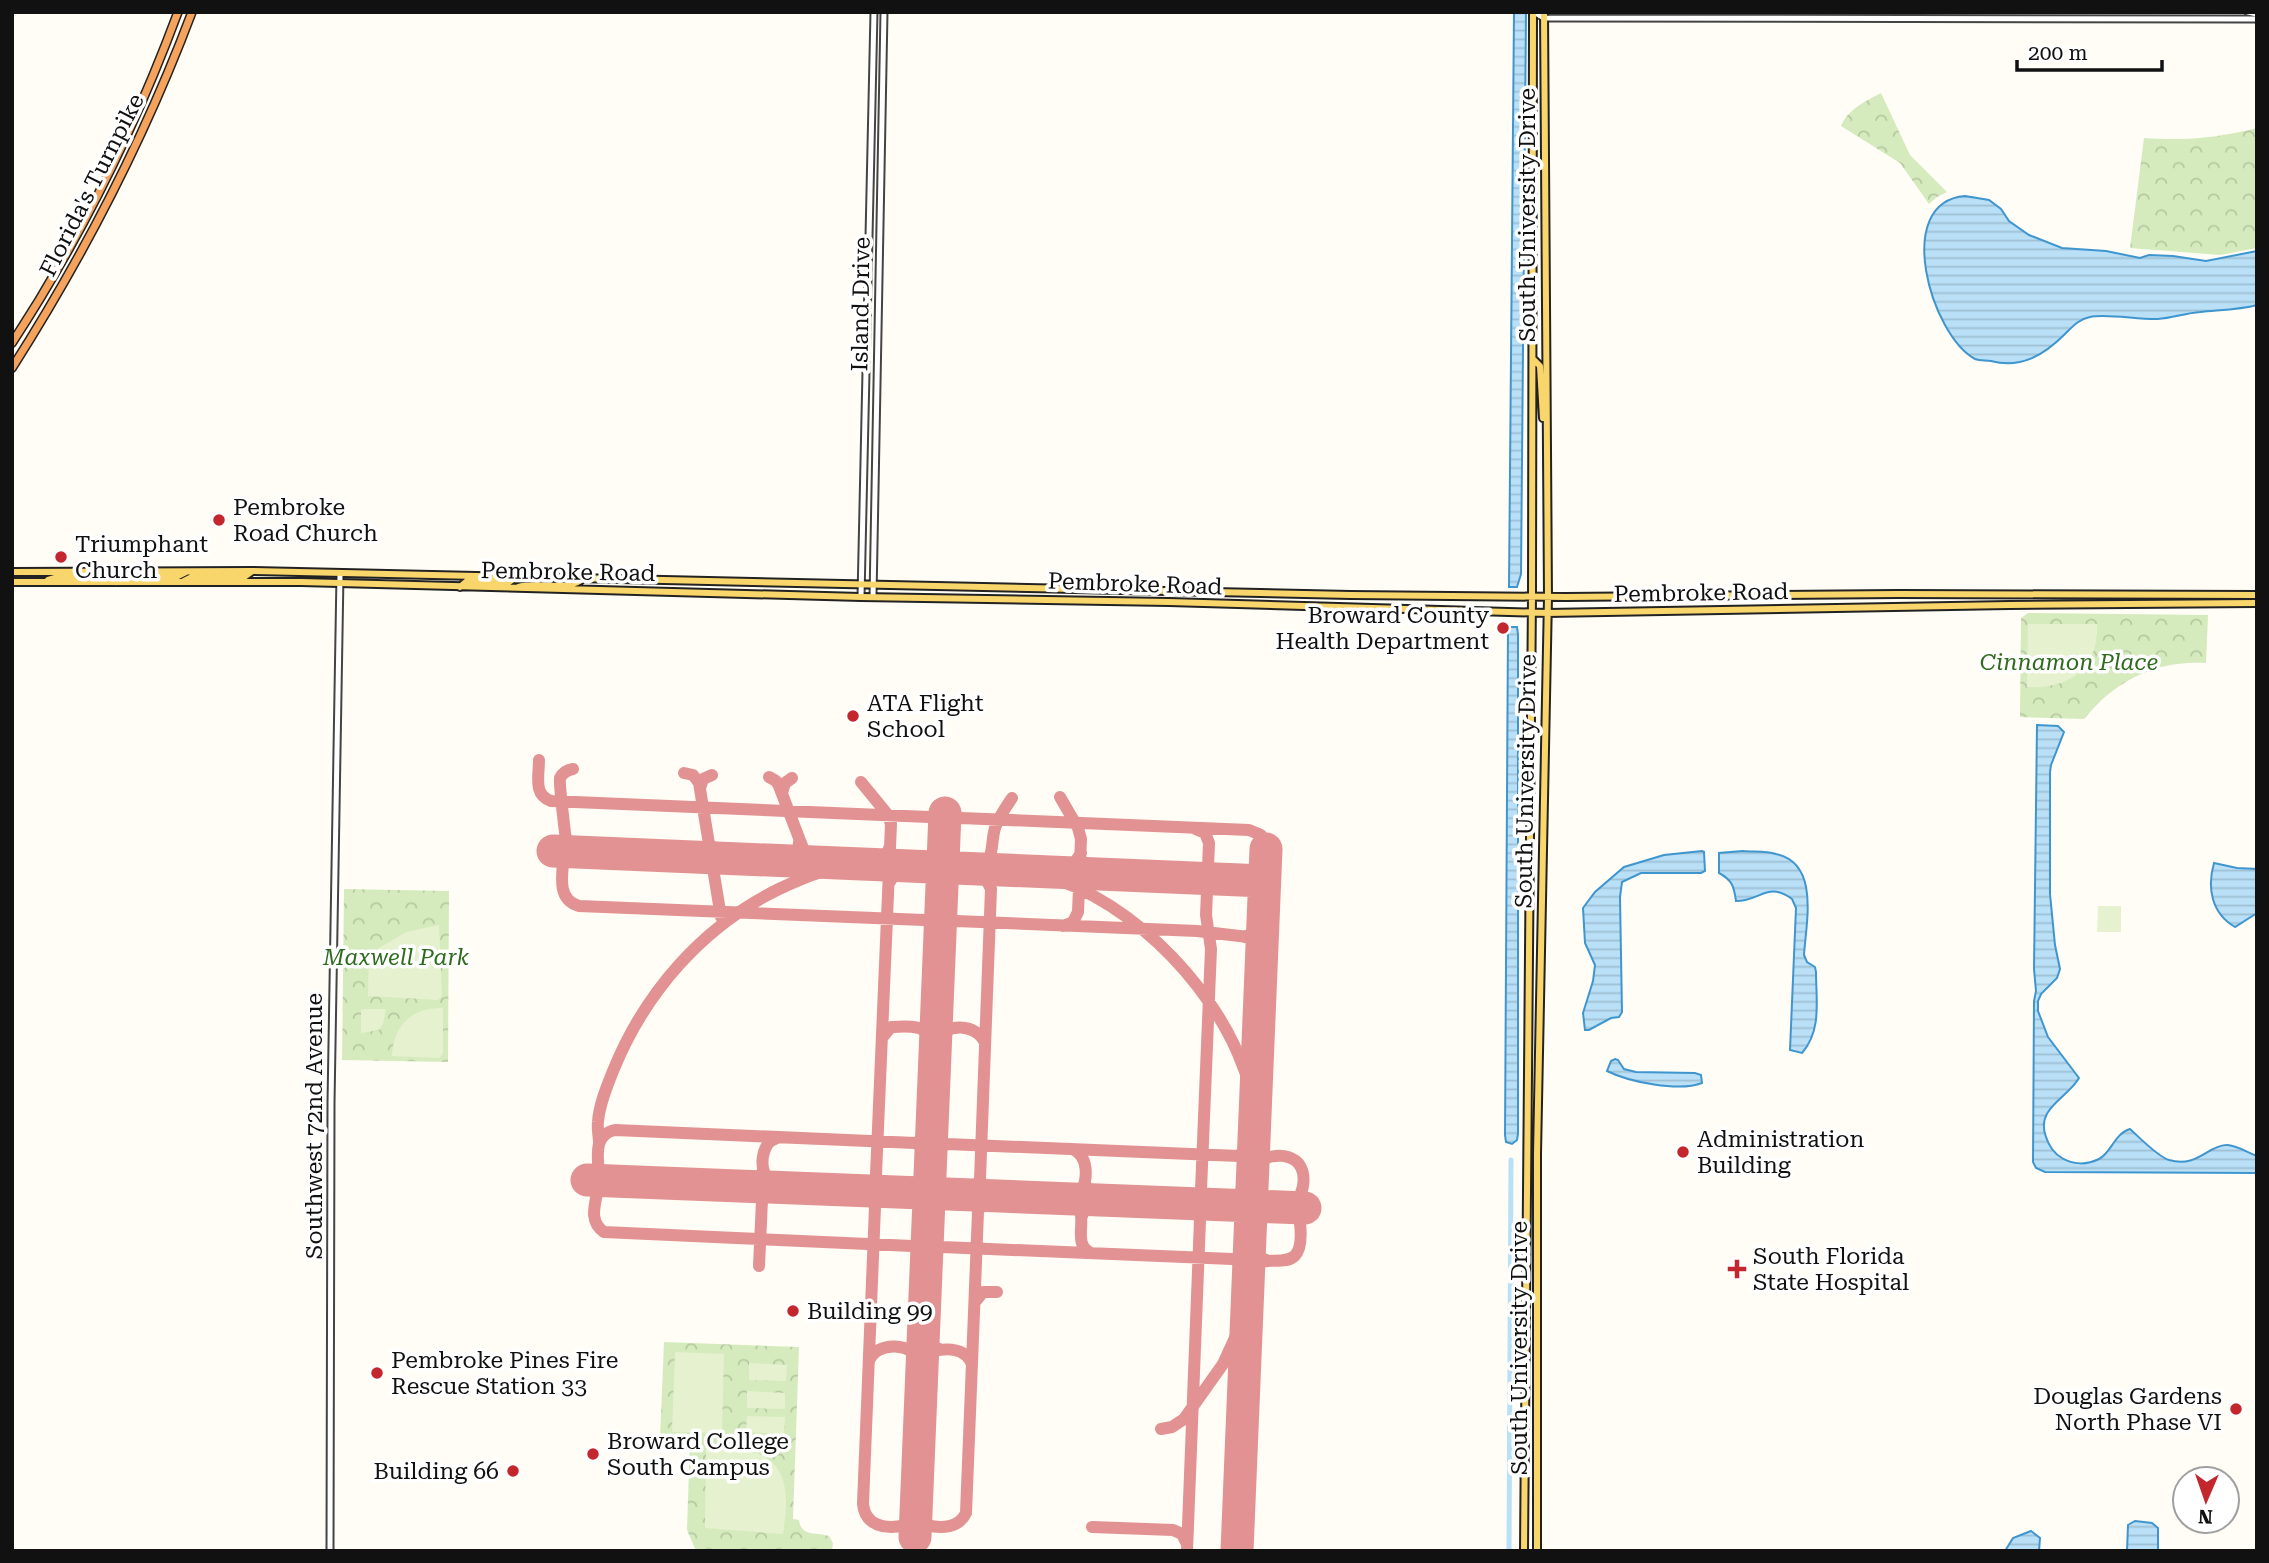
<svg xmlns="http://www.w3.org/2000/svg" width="2269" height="1563" font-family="'Roboto Serif',serif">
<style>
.park{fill:url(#park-crowns)}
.pitch{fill:#e6f2cf}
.water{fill:url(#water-rules);stroke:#3f96cf;stroke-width:2}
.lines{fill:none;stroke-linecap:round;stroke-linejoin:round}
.canal{stroke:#b9e0f7;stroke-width:5}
.taxiway{stroke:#e29292;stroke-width:12}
.runway{stroke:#e29292;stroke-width:33}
.minor-casing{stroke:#444;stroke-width:9}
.major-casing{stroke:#222;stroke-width:10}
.highway-casing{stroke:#222;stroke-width:10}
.minor{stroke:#fff;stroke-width:5}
.major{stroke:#f9d66b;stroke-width:6}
.highway{stroke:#f5a25d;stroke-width:7}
.poi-dot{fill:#c4262e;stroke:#fff;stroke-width:2.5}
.labels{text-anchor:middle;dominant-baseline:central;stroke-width:7;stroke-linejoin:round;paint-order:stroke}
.street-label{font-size:23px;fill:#111;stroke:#fff}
.poi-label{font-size:23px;fill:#111;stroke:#fff;text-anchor:start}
.park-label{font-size:23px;font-style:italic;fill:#2f6b1f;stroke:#fff}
</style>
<defs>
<pattern id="park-crowns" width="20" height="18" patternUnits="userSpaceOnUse" patternTransform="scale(1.75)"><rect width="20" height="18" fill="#d5ebbd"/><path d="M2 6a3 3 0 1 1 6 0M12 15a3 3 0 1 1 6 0" fill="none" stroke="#b6c8a1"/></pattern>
<pattern id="water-rules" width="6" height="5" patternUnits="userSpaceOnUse" patternTransform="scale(1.75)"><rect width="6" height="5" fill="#b9e0f7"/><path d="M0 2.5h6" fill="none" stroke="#9ebfd3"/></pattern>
</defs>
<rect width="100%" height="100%" fill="#fffdf5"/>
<path class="park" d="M1881 93 1910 155 1947 192 1937 197 1929 204 1900 163 1841 126C1848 109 1866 101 1881 93Z
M2257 128V248L2220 255 2130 248 2144 138C2186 141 2216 138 2257 128Z
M2028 613 2208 615 2206 663C2156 660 2116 680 2084 719L2020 717 2021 618Z
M344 889 449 891 448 1062 342 1060Z
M664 1342 799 1347 793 1519 799 1520C801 1537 816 1532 829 1536L833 1543 832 1551H696L687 1530 690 1440 660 1439Z"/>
<path class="pitch" d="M2028 624H2097C2099 669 2069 689 2027 687Z
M2098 906H2121V932H2097Z
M439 925 442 996 438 1000 368 996 369 954 406 932Z
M443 1008V1054L439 1058 392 1056C393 1026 412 1007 443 1008Z
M364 1009H386L383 1024 379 1030 361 1033V1010Z
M675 1352 724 1354 722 1433 672 1432Z
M749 1363 787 1365 786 1381 749 1380Z
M747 1391 785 1393V1409L747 1408Z
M747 1416 785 1417 784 1434 746 1432Z
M706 1447C772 1446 795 1465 783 1534L705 1528Z"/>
<path class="water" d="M1514 12H1526L1521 574 1517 587H1509Z
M1965 196 1989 200 2001 209 2009 221 2029 235 2062 248 2106 251 2140 258 2149 255 2173 256 2206 261 2257 251V305C2239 310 2218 310 2200 312 2186 313 2172 318 2158 319 2140 320 2105 313 2090 317 2079 319 2073 326 2065 334 2044 355 2021 369 1991 361 1986 360 1980 361 1975 359 1931 335 1892 202 1965 196Z
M1508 627H1517L1518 634V1134L1517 1140 1512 1144 1506 1142 1505 1135Z
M2037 725 2058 726 2064 732 2051 765 2050 772V894L2055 945 2060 969 2057 978 2041 994 2038 1001V1011L2048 1037 2079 1078C2068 1098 2035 1108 2046 1137 2049 1146 2053 1153 2062 1158 2073 1165 2087 1165 2099 1159 2111 1153 2115 1133 2130 1129 2139 1137 2158 1157 2169 1160 2197 1168 2207 1146 2226 1145 2235 1144 2248 1153 2257 1156V1173L2045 1172 2036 1168 2033 1162 2034 1001 2036 991 2034 969Z
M1702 851 1704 852 1705 871 1701 873H1641L1622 882 1620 897 1622 1012 1619 1017 1611 1018 1589 1030H1585L1583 1013 1593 981 1595 965 1585 943 1583 908 1595 892 1624 867 1664 855Z
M1743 851C1754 852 1766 851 1776 854 1820 863 1806 923 1804 955L1807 962 1815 967 1816 972C1816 1000 1822 1030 1802 1053L1790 1050 1796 908 1792 899C1767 881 1761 901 1736 901 1734 886 1732 880 1719 873V853Z
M2214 863 2237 868 2257 869V913L2235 927C2211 913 2207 887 2214 863Z
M1615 1059 1618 1060 1624 1069 1636 1072 1695 1073 1701 1075 1702 1083C1679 1092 1629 1082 1607 1071L1611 1061Z
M2135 1521 2152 1523 2158 1528V1551H2127L2128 1525Z
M2031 1531 2040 1538 2039 1551H2005L2013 1538Z"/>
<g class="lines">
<path class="canal" d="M1509 1551 1511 1160"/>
<path class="taxiway" d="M539 760C539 776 533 795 551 801L929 817 940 823 944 831
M573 769C567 770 563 772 560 778 559 783 566 846 568 849L582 853
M684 773 693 775 699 783 721 917
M769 777 776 781 779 786 804 851 812 858 824 863
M861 782 888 815 891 824 876 1175 879 1185 888 1191 878 1198 875 1207 863 1504C865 1526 886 1530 905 1525 907 1524 914 1521 916 1521 920 1521 923 1524 927 1525 941 1529 959 1528 966 1513L978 1212 982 1202 992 1196 983 1190 980 1179 991 889 984 875 970 869C998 862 989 849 995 828 998 818 1006 807 1012 798
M700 788 703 779 712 775
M782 793 785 783 792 778
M1060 797 1078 828 1081 839 1078 912 1073 922 1063 926
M944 831 949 823 961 818 1249 830 1261 835 1266 849
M709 843 718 854 735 859
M564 852C563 872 555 899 579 906L924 920 934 924 940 934 946 925 956 921 1197 931 1248 937 1262 947
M782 861C793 859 799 853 799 842
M1024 871C1118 886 1213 981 1244 1069 1251 1086 1253 1104 1255 1122
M1054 872 1071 868 1081 853
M889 883 897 871 913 866
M1245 937 1259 932 1263 916
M920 1028 930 1024 936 1014
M882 1038 891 1027C907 1026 928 1024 935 1042
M935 1042C944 1022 977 1023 985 1043
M599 1143C599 1136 597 1129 598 1122 599 1105 607 1086 613 1071 645 992 703 926 779 889 798 880 819 871 840 867 851 865 866 866 877 862 884 859 888 853 890 846
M915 1143 926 1148 931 1156 936 1148 947 1144
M1237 1156 1248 1151 1254 1140
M1253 1170C1259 1156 1283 1151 1296 1161 1310 1173 1303 1203 1287 1208
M862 1191 871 1196 875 1207
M1069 1199C1095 1210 1068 1243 1091 1253
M1069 1199 1081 1193C1088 1178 1089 1156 1072 1149
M762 1203 759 1193 749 1186 759 1180 763 1170
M978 1212 976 1202 965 1195 976 1188 980 1179
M1082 1216 1085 1207 1096 1200 1088 1193 1085 1183
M927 1232 932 1242 942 1247
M1249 1246 1255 1256 1266 1260
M926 1262 922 1251 912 1246 604 1232C585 1219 599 1197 599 1179 599 1161 591 1135 615 1130L915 1143 924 1140 932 1130 937 1140 947 1144 1239 1156 1248 1161 1253 1170
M926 1262 931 1252 942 1247 1232 1259 1242 1262 1248 1274
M759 1266 762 1200 767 1191 776 1187C760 1178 759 1156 769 1142L779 1137
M1248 1274C1261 1242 1307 1287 1300 1223 1299 1215 1294 1211 1287 1208
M975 1302 983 1292H997
M923 1335 928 1344 939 1349
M869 1361C877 1340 913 1343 922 1362L932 1351C947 1348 965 1347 972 1364
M1161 1429 1172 1427 1184 1419 1223 1364 1239 1329 1248 1284
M1092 1527 1173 1530 1182 1534 1187 1544
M1187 1551 1200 1220 1195 1208 1186 1204 1196 1200 1201 1190 1211 949 1206 915 1209 843 1205 833 1193 828"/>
<path class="runway" d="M553 851 1264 881
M587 1180 1305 1208
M915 1537 945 813
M1237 1551 1266 849"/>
<g class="minor-casing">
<path id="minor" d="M1534 12 1544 18 2257 19
M2248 12 2257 14
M861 597 874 12
M873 597 884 12
M330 1551 331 1103 340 575"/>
</g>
<g class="major-casing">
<path id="major" d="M1533 359 1540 366 1543 418
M12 572 252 571 1351 595 1565 597 1898 594 2257 595
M48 580 55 578 108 577 120 572
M184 581 192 577H244L251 572
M12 582H301L861 597 1169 602 1547 613 2009 605 2257 603
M116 582 125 576H178L186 572
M460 587 467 581 509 582 515 578
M518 587C538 581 569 593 583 578
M1524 1551 1532 596 1533 12
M1537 1551V1154L1548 597 1544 12"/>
</g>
<g class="highway-casing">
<path id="highway" d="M12 343C80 239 135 128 178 12
M12 368C84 255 145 137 192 12"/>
</g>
<use href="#minor" class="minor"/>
<use href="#major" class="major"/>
<use href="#highway" class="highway"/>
</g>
<g class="poi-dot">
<circle cx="219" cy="520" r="7"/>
<circle cx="61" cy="557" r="7"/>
<circle cx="1503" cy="628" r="7"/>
<circle cx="853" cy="716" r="7"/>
<circle cx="1683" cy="1152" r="7"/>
<path d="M1733.5 1258.5h7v7h7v7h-7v7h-7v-7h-7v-7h7z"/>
<circle cx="793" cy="1311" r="7"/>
<circle cx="377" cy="1373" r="7"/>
<circle cx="2236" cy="1409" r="7"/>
<circle cx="593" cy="1454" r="7"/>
<circle cx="513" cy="1471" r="7"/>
</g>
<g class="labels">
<g class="street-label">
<text transform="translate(92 185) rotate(-63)">Florida's Turnpike</text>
<text transform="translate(1527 215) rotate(-90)">South University Drive</text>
<text transform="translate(861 304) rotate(-89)">Island Drive</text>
<text transform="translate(568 572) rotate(1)">Pembroke Road</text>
<text transform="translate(1135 584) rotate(2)">Pembroke Road</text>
<text transform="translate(1701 593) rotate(-1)">Pembroke Road</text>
<text transform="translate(1526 781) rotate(-89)">South University Drive</text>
<text transform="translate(314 1126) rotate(-90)">Southwest 72nd Avenue</text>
<text transform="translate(1519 1348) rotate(-90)">South University Drive</text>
</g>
<g class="poi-label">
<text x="233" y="507">Pembroke<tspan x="233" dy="26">Road Church</tspan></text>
<text x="75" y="544">Triumphant<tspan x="75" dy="26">Church</tspan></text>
<text x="1489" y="615" text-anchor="end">Broward County<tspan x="1489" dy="26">Health Department</tspan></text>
<text x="867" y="703">ATA Flight<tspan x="867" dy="26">School</tspan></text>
<text x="1697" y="1139">Administration<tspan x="1697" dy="26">Building</tspan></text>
<text x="1753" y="1256">South Florida<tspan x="1753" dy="26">State Hospital</tspan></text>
<text x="807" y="1311">Building 99</text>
<text x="391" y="1360">Pembroke Pines Fire<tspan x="391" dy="26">Rescue Station 33</tspan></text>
<text x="2222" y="1396" text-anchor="end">Douglas Gardens<tspan x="2222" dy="26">North Phase VI</tspan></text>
<text x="607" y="1441">Broward College<tspan x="607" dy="26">South Campus</tspan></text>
<text x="499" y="1471" text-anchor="end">Building 66</text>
</g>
<g class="park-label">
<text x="2069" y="662">Cinnamon Place</text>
<text x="396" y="957">Maxwell Park</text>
</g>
</g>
<rect width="2269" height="1563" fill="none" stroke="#111111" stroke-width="28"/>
<g transform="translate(2206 1500) rotate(182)"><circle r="33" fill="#ffffff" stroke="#a0a0a0" stroke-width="2"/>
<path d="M0-5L12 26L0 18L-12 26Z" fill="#c4262e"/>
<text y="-10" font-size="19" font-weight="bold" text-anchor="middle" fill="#111111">N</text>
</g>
<path d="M2017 60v10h145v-10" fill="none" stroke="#111111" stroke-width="3.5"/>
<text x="2028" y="60" font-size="21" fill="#111111" stroke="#ffffff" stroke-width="5" paint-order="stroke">200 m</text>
</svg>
